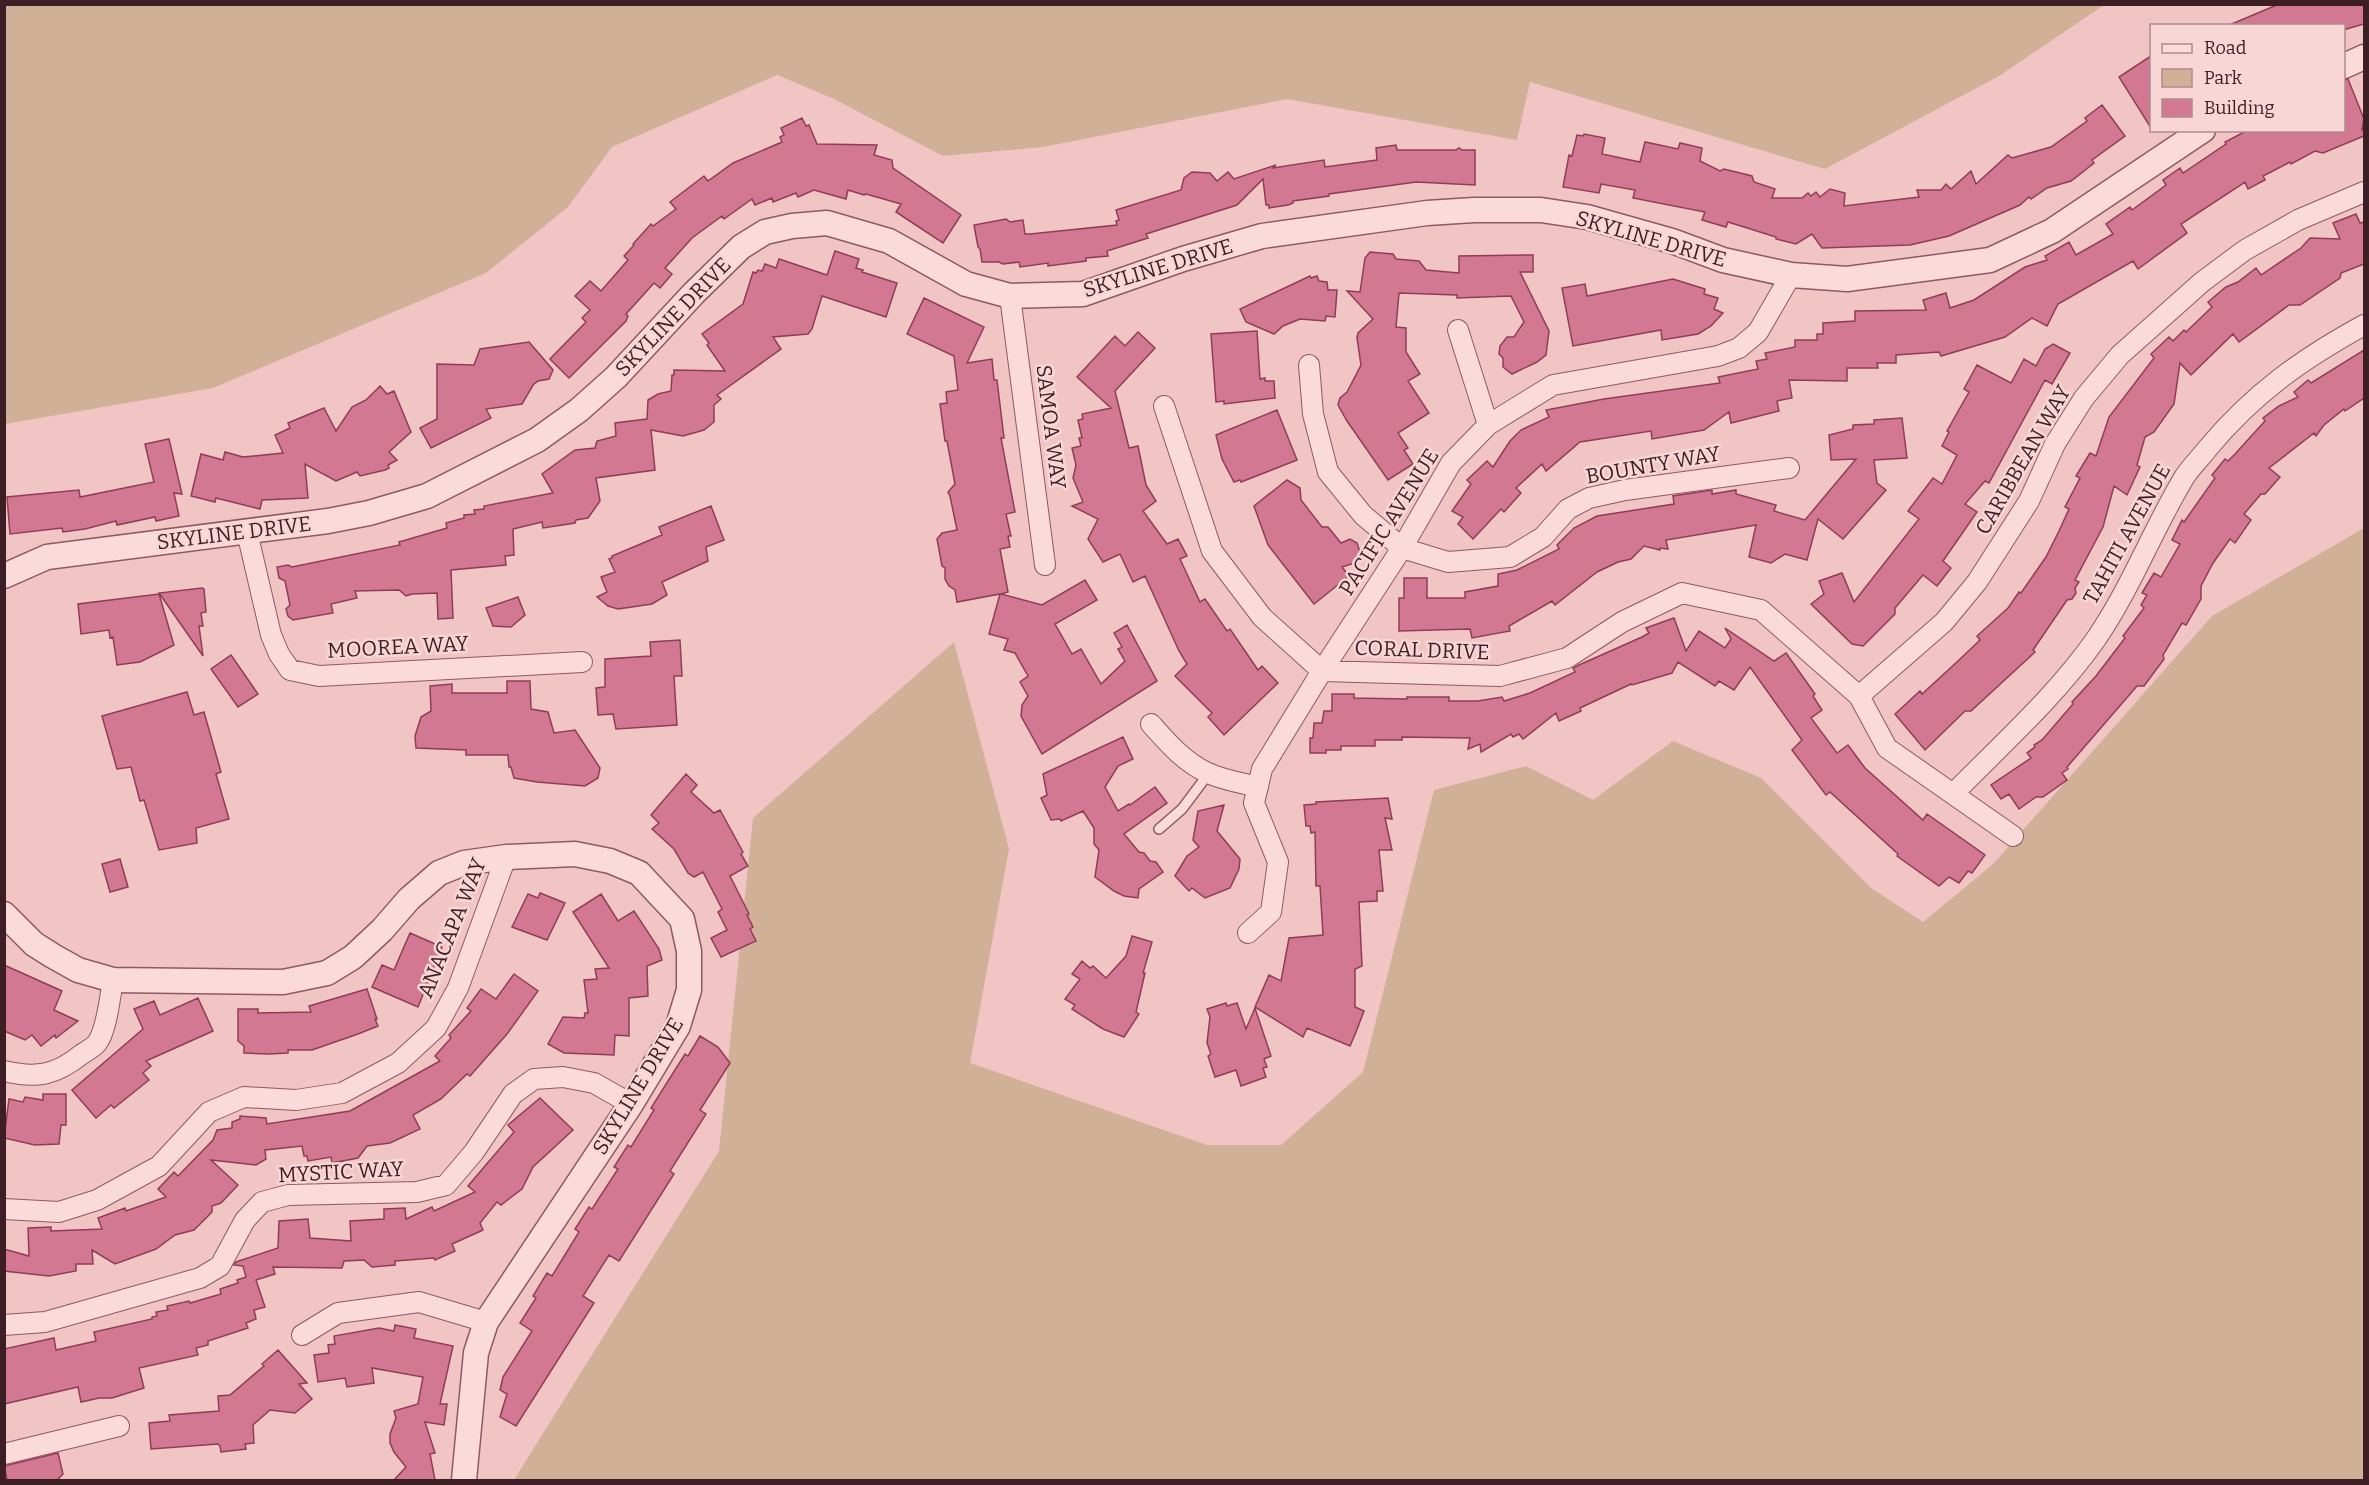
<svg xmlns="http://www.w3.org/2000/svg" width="2369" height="1485" font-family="Bitter,serif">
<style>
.green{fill:#d1b098}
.building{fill:#d27892;stroke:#8f3d56;stroke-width:1.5}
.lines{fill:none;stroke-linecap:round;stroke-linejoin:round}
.service-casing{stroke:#8e5962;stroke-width:12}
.minor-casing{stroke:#8e5962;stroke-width:22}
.tertiary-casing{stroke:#8e5962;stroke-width:27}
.service{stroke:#fbdada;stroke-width:9}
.minor{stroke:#fbdada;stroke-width:20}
.tertiary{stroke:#fbdada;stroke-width:24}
.labels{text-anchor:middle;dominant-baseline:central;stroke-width:5;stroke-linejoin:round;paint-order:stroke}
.street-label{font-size:21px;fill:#3d1e25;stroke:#f8d6d6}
</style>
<rect width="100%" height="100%" fill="#f2c5c5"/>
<path class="green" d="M5 4H2104V5L1999 76 1825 169 1530 82 1517 140 1287 99 1043 147 943 156 834 99 777 75 612 147 568 207 486 273 213 388 5 424Z
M2364 528V1480H514L719 1151 753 818 954 642 1009 849 970 1063 1207 1145H1281L1363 1072 1434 790 1526 766 1593 800 1673 741 1761 778 1871 888 1923 922 1993 864 2212 616Z"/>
<path class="building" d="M2279 4H2364V24L2343 30V26H2227Z
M2151 56V128L2119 77Z
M2348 79 2364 119 2362 130H2364V136L2323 153 2315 151 2291 164 2290 162 2263 176 2265 180 2248 189 2245 182 2181 224 2187 233 2138 269 2133 261 2058 304 2047 326 2032 318 2005 337 1941 356 1939 352 1896 355V363H1877L1878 368H1847V381L1789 380 1792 398 1777 401 1779 411 1731 423 1729 412 1704 430 1652 439 1651 431 1580 442 1546 471 1542 464 1516 488 1521 493 1504 512 1501 509 1473 539 1458 524 1463 517 1452 511 1471 484 1467 480 1487 461 1493 467 1510 441 1521 430 1549 417 1546 410 1604 399 1720 383 1718 377 1758 369 1756 361 1767 359 1765 353 1795 347V340H1817V334H1823V323L1855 321V311L1926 310 1923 300 1946 293 1950 308 1974 300 2025 267 2047 260 2045 256 2069 242 2076 255 2113 234 2106 224 2130 207 2132 210 2166 185 2163 180 2180 168 2183 173 2226 144 2225 142 2248 130H2343V80Z
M2102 105 2125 136 2092 160 2094 163 2071 181 2047 188 2031 199 2029 197 2020 205 1949 236 1910 245 1822 248 1812 234 1796 244 1776 239V237L1728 222 1726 227 1702 220 1705 212 1633 198 1635 190 1601 184 1599 193 1563 187 1569 155 1572 156 1577 135 1583 136 1584 134 1605 138 1602 154 1640 162 1645 142 1678 149 1680 143 1702 148 1700 161 1720 171 1724 169 1752 176 1754 182 1775 189 1772 198H1802L1808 193 1811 196 1816 192 1820 197 1830 189 1845 193 1844 206 1919 197 1917 190H1941L1946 184 1951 189 1971 171 1976 184 2008 155 2012 158 2051 147 2087 121 2085 118Z
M802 118 806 126 809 125 817 144 877 145 874 155 892 160 893 168 961 215 943 243 896 212 901 204 866 194 864 195 848 190 846 199 814 190 798 197 796 193 773 202 772 198 755 205 752 199 724 219 722 216 692 238 665 268 672 274 660 288 654 283 626 314 628 316 626 321 569 378 550 359 586 322 582 318 590 310 575 296 590 281 601 291 628 260 624 256 634 245 633 244 651 224 653 226 676 209 670 202 704 176 708 181 733 163 782 142 780 137 784 135 781 128Z
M1396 145 1397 150H1456L1459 148 1462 150H1475V185L1416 182 1329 194V196L1293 201V203L1288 205 1269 208V205H1266L1263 179 1237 205 1146 234 1148 238 1107 251 1108 256 1086 258V261L1048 266V263L1020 267 1019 262 1003 264 999 262H982L980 249 978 247 974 225 1006 219 1010 222 1023 220 1025 234H1030L1117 225 1116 221 1119 220 1116 210 1181 190 1184 178 1192 172 1210 173 1217 181 1228 172 1234 179 1276 165 1273 168 1324 160 1325 167 1377 160 1376 148Z
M2356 214 2360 223 2364 222V264L2341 273 2340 278 2300 305H2289L2239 342 2233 334 2191 375 2180 363 2174 404 2154 432 2145 437 2137 465 2140 467 2127 495 2114 486 2103 527 2075 580 2079 582 2075 588 2076 593 2072 599 2067 600 2033 650 2035 652 1971 711H1965L1925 750 1895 714 1920 691 1922 694 1958 661 1980 640 1977 636 2008 608 2019 592 2021 593 2046 557 2059 531 2069 509 2065 507 2080 478 2076 476 2090 453 2096 456 2109 417 2154 358 2151 354 2169 337 2173 341 2184 330 2186 332 2212 307 2208 302 2226 287 2238 282 2256 268 2261 275 2301 248 2310 238 2340 239 2333 223Z
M835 251 859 259 856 268 863 270 862 272 897 283 886 317 822 296 812 329 808 334 773 337 781 349 717 395 721 399 714 405V422L704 430 683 436 651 430 655 470 596 478 600 501 588 518 576 520 575 523 543 528 542 522 513 529 514 555 505 556 506 565 451 570 453 618 438 619 437 593 412 594 406 596 399 590 355 591 357 598 331 604 333 613 293 620 288 616 286 609 290 605 285 581 279 578 277 567 288 565 292 567 400 545 399 542 447 528 446 523 464 518V515L475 514 474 510 484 509V506L553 493 542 474 575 450 595 448 597 441 616 436 615 423 647 419 648 400 658 394 671 391 672 375H674V370L725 371 707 345 709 343 702 334 743 304 753 272 756 273 758 270 762 271 765 264 776 268 779 259 827 275Z
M1370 252 1393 254 1396 259 1419 261 1426 270 1459 273V256L1533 255V272H1520L1549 331 1546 355 1537 362 1512 374 1503 367V358L1499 354 1500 346 1507 337H1514L1524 322 1511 296 1457 298V295L1399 293 1396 327 1406 328V352L1420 374 1408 381 1429 413 1398 433 1408 448 1404 450 1413 464 1388 480 1347 421 1338 405 1340 398 1347 392 1361 365 1357 338 1358 333 1373 319 1347 291 1360 292 1365 258Z
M1310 276 1311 278 1317 276 1319 281 1327 282 1328 290H1337L1335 317 1326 316 1325 321 1300 319 1283 326 1274 334 1246 322 1240 309Z
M1673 279 1705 289 1704 294 1718 298 1714 309 1723 313 1711 326 1698 334 1662 340 1661 330 1573 346 1562 288 1585 284 1587 296Z
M924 298 984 327 967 363 992 359 994 380H997L1004 438H1001L1015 512 1006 514 1011 536H1008L1010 547 1000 549 1008 592 1001 594 1042 605 1085 580 1097 600 1055 624 1072 654 1081 649 1101 684 1125 661 1118 649 1122 647 1114 633 1127 625 1157 681 1042 754 1021 716 1022 705 1028 696 1020 682 1028 676 1015 653 1004 650 1008 639 989 634 1000 594 957 602 955 590 949 586 945 579V568L942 566 937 539 942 533 957 530 950 496 948 492 955 484 947 441H945L940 404 947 403 946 392 958 390 954 356 907 334Z
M1257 331 1260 379 1265 378V381H1274L1275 398 1224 404V401L1216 402 1211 334Z
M1138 332 1155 348 1115 391 1129 448 1138 446 1146 485 1156 501 1143 511 1167 544 1178 539 1187 556 1180 559 1200 602 1205 599 1227 631 1230 629 1258 670 1262 666 1278 683 1224 735 1208 717 1212 713 1175 676 1187 664 1179 651 1145 576 1133 582 1120 554 1103 562 1088 539 1098 519 1072 506 1083 502 1073 478 1076 465 1072 448 1081 446 1079 438H1082L1078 420 1083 419 1082 414 1111 408 1077 377 1115 336 1125 346Z
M529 342 553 370 549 379 538 381 533 385 522 404 486 409 491 418 431 448 420 428 437 419V364L474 365 480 349Z
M2053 344 2070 353 2052 384 2045 380 1989 483 1985 481 1965 504 1977 512 1943 561 1951 568 1937 586 1923 575 1895 608V614L1863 646 1852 644 1811 604 1824 594 1819 581 1842 573 1854 602 1919 519 1908 511 1933 478 1942 484 1957 455 1942 446 1949 432 1947 431 1969 392 1964 389 1977 365 2011 383 2024 359 2036 366 2045 349Z
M2364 350V398L2345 411 2344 409 2324 425 2316 436 2314 433 2269 468 2280 477 2265 494H2261L2244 514 2251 520 2235 543 2230 539 2213 563 2201 586V599L2186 625 2182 623 2163 655 2164 659 2144 686H2137L2067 767 2068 769 2062 773 2067 780 2043 797H2036L2019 809 2009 794 2001 799 1991 785 2031 758 2027 753 2035 747 2034 745 2042 740 2073 704 2072 702 2096 676 2125 638 2123 636 2144 608 2141 605 2147 595 2142 593 2154 573 2161 577 2180 544 2172 540 2182 520 2184 522 2215 478 2212 475 2225 459 2228 461 2235 454 2265 421 2263 418 2279 406 2298 397 2294 392 2308 380 2311 383Z
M380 386 387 394 394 391 411 432 389 452 397 460 388 465 389 468 385 470 360 476 357 472 336 481 305 464 308 498 262 500 260 509 216 498 215 502 191 496 201 454 223 460 225 452 243 457 283 453 275 435 290 428 288 423 324 408 336 431 352 407 366 400Z
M1277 410 1297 460 1241 482 1240 480 1234 482 1222 459 1216 435Z
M1902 418 1907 458 1874 460 1877 483 1886 490 1843 539 1818 519 1807 560 1785 554 1771 563 1749 557 1756 525 1666 540 1668 549 1660 548V550L1644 546 1631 559 1618 562 1597 572 1555 605 1552 601 1509 626 1510 631 1472 638 1470 629 1399 631V598H1404V578H1427V598H1465V592L1498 586V574L1517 570 1559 549 1557 545 1574 528 1597 516 1674 504 1673 496 1712 490V494L1736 490V494L1776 505 1774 511 1805 520 1856 459 1831 460 1829 435 1853 429V425L1874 424V420Z
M169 439 182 494 174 493 179 516 156 521 155 517 117 525 116 521 85 529 63 532 62 528 10 534 7 497 79 490 80 497 154 482 145 444Z
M1287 480 1300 488 1301 500 1322 527H1328L1341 543 1350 539 1357 543 1361 555 1358 562 1342 567 1349 576 1314 604 1268 545 1254 506Z
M711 506 724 540 706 547 708 561 662 582 667 595 652 604 618 609 608 606 597 597 607 592 601 577 615 572 609 559 612 558V556L662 535 659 527Z
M202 588 204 589 206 612 201 613 203 626H199L203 656 159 593Z
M159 594 174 645 140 662 117 665 113 637 110 638 109 630 81 634 78 604Z
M518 597 525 615 511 627 493 626 486 608Z
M1674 618 1686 651 1699 631 1725 648 1731 639 1725 628 1774 661 1786 653 1815 694 1813 696 1822 710 1811 718 1837 753 1848 745 1865 768 1923 820 1927 814 1985 855 1972 873 1968 871 1959 883 1949 877 1939 886 1897 856 1898 854 1830 792 1826 795 1792 750 1802 740 1750 667 1734 690 1719 681 1715 686 1678 662 1672 673 1632 685 1631 684 1580 708 1581 711 1559 721 1556 713 1523 739 1519 734 1513 737 1511 734 1481 752 1480 744 1468 749 1470 738 1402 737V740H1375V746H1341V750H1326V753H1310V738H1313L1314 723H1322L1324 711H1332V694H1354V698L1407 699V697H1449V701H1478L1502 697 1504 701 1530 693 1575 672 1573 668 1579 665 1642 637 1649 633 1646 628Z
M680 640 682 676H674L677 725 616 729 613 714 598 715 596 688 605 687V659L651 656 650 642Z
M231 655 258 694 238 707 211 669Z
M507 681H530L531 709 548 712 554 733 575 730 600 768 598 778 585 786 537 782 514 778 511 767H509L508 755H466V750L416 748 415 736 421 717 431 711 430 686 452 684V693H507Z
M187 692 194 715 204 712 221 772 216 774 229 819 196 828 197 843 159 850 144 800 140 801 131 767 117 769 102 716Z
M1123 737 1133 759 1118 766 1105 787 1118 811 1129 804 1130 805 1155 787 1167 803 1124 834 1139 852 1144 853 1150 861 1156 862 1163 872 1139 889 1138 898 1124 896 1114 891 1095 877 1099 850 1094 844V828L1083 811 1061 821 1060 819 1051 820 1041 798 1047 795 1043 774Z
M686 774 697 785 691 792 714 813 720 810 743 852 741 854 748 866 730 876 749 914 747 915 753 927 750 929 756 941 721 957 711 938 727 930 718 912 722 909 703 872 694 877 688 873 674 849 652 829 659 823 651 815Z
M1388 798 1392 819 1385 818 1392 850H1379L1383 891H1377V901L1359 902 1362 966 1355 969V1007L1364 1011 1356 1032 1350 1046 1307 1028 1303 1037 1255 1007 1269 975 1281 981 1289 938 1323 935 1320 886H1316L1315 832 1311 833 1310 826H1306L1304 805 1316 804V802Z
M1224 805 1217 831 1240 859 1239 869 1230 888 1205 898 1192 888 1189 891 1175 876 1187 856 1199 847 1193 840 1198 811Z
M120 859 128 887 110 892 102 864Z
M540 893 565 903 547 940 512 927 528 894 538 898Z
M601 894 618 921 634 911 659 949 662 960 647 966 648 996 629 998V1036L615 1035 614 1055 564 1053 548 1044 563 1017 584 1018 585 1013H588L584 980 597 979 595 969 609 968 573 912Z
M410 933 442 947 418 1007 372 987 382 965 394 970Z
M1132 936 1152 942 1143 973H1145L1136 1012 1139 1014 1124 1037 1103 1029 1072 1009 1075 1005 1065 999 1080 979 1072 974 1082 961 1090 968 1093 966 1106 978 1126 956Z
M4 965 62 991 54 1010 78 1021 56 1038 55 1035 41 1046 32 1035 25 1040 4 1031Z
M514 974 538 991 507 1034 470 1076 467 1074 441 1099 413 1115 420 1129 390 1143 367 1146 358 1158 332 1163 331 1157 308 1161 307 1156H304L302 1146 265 1150 266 1159 256 1165 211 1160 238 1185 221 1203 212 1206V1212L194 1230 175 1235 156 1249 115 1264 92 1250 93 1264H76V1271L49 1276 4 1271V1249L29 1256 28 1228 51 1227V1231L102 1229 98 1218 125 1208 126 1211 166 1197 158 1189 174 1172 178 1176 213 1140 217 1130 232 1128V1122L240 1119V1116L266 1118 267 1124 350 1111 440 1061 435 1056 451 1038 449 1035 471 1011 467 1008 481 989 496 999Z
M367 989 377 1019H375L378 1026 358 1034 312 1050H288V1053L269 1054 244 1053V1046L238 1041V1009H258V1013L311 1012 309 1006Z
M198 998 213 1031 146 1061 151 1066 143 1073 149 1080 114 1108 111 1105 96 1118 72 1090 143 1029 134 1009 154 1001 160 1015Z
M1226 1003 1227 1006 1237 1003 1246 1029 1255 1008 1271 1056 1264 1059 1267 1067 1263 1068 1266 1077 1241 1086 1236 1070 1215 1077 1208 1056 1211 1054 1207 1043 1210 1017 1207 1009Z
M700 1036 718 1047 730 1063 700 1110 706 1114 670 1171 674 1174 619 1261 609 1255 583 1296 594 1303 516 1426 500 1417 507 1394 500 1390 503 1377 532 1331 520 1323 536 1298 533 1296 547 1273 552 1276 579 1232 575 1229 589 1207 592 1209 618 1169 614 1167 628 1145 631 1147 654 1110 651 1108 685 1054 688 1056Z
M43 1094H66V1125H61L59 1144 35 1145 4 1138 9 1099 23 1102 25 1097 43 1100Z
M540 1098 573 1130 533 1167 522 1189 501 1205 497 1202 480 1223 483 1230 452 1244 455 1251 435 1260 434 1258 395 1261V1265L372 1267 364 1260 344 1261 342 1268 273 1267 275 1274 256 1280 265 1307 254 1310 256 1319 246 1323 248 1328 208 1341V1345L196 1348 198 1355 139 1368 144 1388 112 1398H99L81 1402 78 1387 4 1404V1349L54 1338 56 1350 96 1341 94 1332 152 1319V1317L157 1316 156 1312 168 1310 167 1306 189 1301 190 1303 221 1294 220 1289 238 1283 237 1280 246 1277 243 1266 234 1265 236 1262 278 1248 279 1221 308 1219 310 1238 351 1241 350 1221 384 1219V1209L405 1208 406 1219 432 1207 434 1211 475 1192 468 1186 514 1132 508 1125Z
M395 1325 416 1329 414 1338 453 1346 440 1404H447L444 1425 425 1422 435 1453 430 1454 435 1480H394L406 1467 394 1452 390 1443V1434L396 1418 394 1411 418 1404 423 1377 372 1368 374 1383 347 1387 345 1378 318 1382 314 1355 329 1353 328 1345 335 1344 334 1336 379 1328 394 1331Z
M278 1350 307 1383 299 1384 312 1399 295 1413 270 1410 253 1425 254 1443 245 1444 246 1449 221 1452 220 1446 218 1444 151 1449 149 1423 170 1421 169 1415 219 1411 218 1396 230 1395 264 1366 262 1364Z
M58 1453 63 1474 57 1480H7L4 1466Z"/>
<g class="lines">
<g class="service-casing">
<path id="service" d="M1159 829 1182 809 1209 773"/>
</g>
<g class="minor-casing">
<path id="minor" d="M1010 296 1045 565
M1458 330 1488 425
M1309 365 1313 414 1328 472 1363 515 1402 548 1448 562 1510 557 1543 537 1568 509 1589 498 1625 490 1789 468
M1164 406 1212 551 1262 617 1322 671 1500 676 1567 658 1622 622 1682 593 1761 610 1859 696 1887 748 2013 836
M247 532 271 635 279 654 290 670 319 676 582 662
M1859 696 1944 622 1977 582 2029 501 2055 444 2084 398 2120 355 2202 282 2245 250 2298 220 2364 192
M1151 724C1168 743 1184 762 1208 773 1223 780 1242 783 1258 787
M1954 793C2002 744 2056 696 2096 639 2131 588 2153 529 2185 476 2192 466 2201 457 2208 448 2254 393 2302 359 2364 325
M1248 933 1271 912 1278 862 1254 803 1262 769 1322 671 1402 548 1451 463 1488 425 1553 385 1718 356 1739 348 1758 332 1791 275
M4 1071C37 1079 56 1075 82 1054 87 1051 94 1047 97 1043 107 1030 110 996 113 980
M4 1209 59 1212 97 1200 159 1166 209 1112 244 1097 296 1100 342 1093 398 1063 436 1028 458 988 506 857
M4 1325 45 1322 200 1278 220 1266 245 1220 262 1202 288 1195 417 1192 446 1185 474 1152 513 1094 534 1079 563 1077 594 1083 631 1104
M302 1335 338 1313 419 1302 486 1322
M4 1454 119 1426"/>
</g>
<g class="tertiary-casing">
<path id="tertiary" d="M2344 66 2364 57
M4 576 47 557 328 521 369 513 427 496 537 440 579 410 616 377 694 293 741 247 765 232 792 226 827 223 889 241 966 284 1010 296 1083 294 1183 259 1262 236 1427 213 1474 210H1541L1587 217 1672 241 1723 260 1791 275 1847 279 1990 260 2052 231 2203 130
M4 914 34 944 53 956 78 970 113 980 283 982 327 973 353 957 382 930 409 899 439 873 464 863 506 857 575 854 610 861 639 873 682 919 689 951V990L678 1026 631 1104 486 1322 476 1353 464 1480"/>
</g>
<use href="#service" class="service"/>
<use href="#minor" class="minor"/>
<use href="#tertiary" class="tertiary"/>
</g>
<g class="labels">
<g class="street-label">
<text transform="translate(1651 239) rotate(16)">SKYLINE DRIVE</text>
<text transform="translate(1158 268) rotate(-17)">SKYLINE DRIVE</text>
<text transform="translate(673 317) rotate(-46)">SKYLINE DRIVE</text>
<text transform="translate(1051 427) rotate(83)">SAMOA WAY</text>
<text transform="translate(2023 460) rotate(-60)">CARIBBEAN WAY</text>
<text transform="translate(1653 465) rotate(-10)">BOUNTY WAY</text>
<text transform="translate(1389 522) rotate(-58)">PACIFIC AVENUE</text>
<text transform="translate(234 533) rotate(-7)">SKYLINE DRIVE</text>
<text transform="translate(2127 534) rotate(-61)">TAHITI AVENUE</text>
<text transform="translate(398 647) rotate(-3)">MOOREA WAY</text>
<text transform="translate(1422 650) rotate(2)">CORAL DRIVE</text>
<text transform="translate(452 928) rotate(-68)">ANACAPA WAY</text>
<text transform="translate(638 1086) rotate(-59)">SKYLINE DRIVE</text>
<text transform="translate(341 1172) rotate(-3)">MYSTIC WAY</text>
</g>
</g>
<rect width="2369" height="1485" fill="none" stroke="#3d1e25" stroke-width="12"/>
<rect x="2150" y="24" width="195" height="108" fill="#f8d6d6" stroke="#ad8c8f" stroke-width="1.5"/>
<rect x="2162" y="44" width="30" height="9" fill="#fbdada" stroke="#ad8c8f" stroke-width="1.5"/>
<text x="2204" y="54" font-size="18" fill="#3d1e25">Road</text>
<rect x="2162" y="69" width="30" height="18" fill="#d1b098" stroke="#ad8c8f" stroke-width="1.5"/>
<text x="2204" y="84" font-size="18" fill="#3d1e25">Park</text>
<rect x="2162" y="99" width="30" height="18" fill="#d27892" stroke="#ad8c8f" stroke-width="1.5"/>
<text x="2204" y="114" font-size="18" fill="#3d1e25">Building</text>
</svg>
